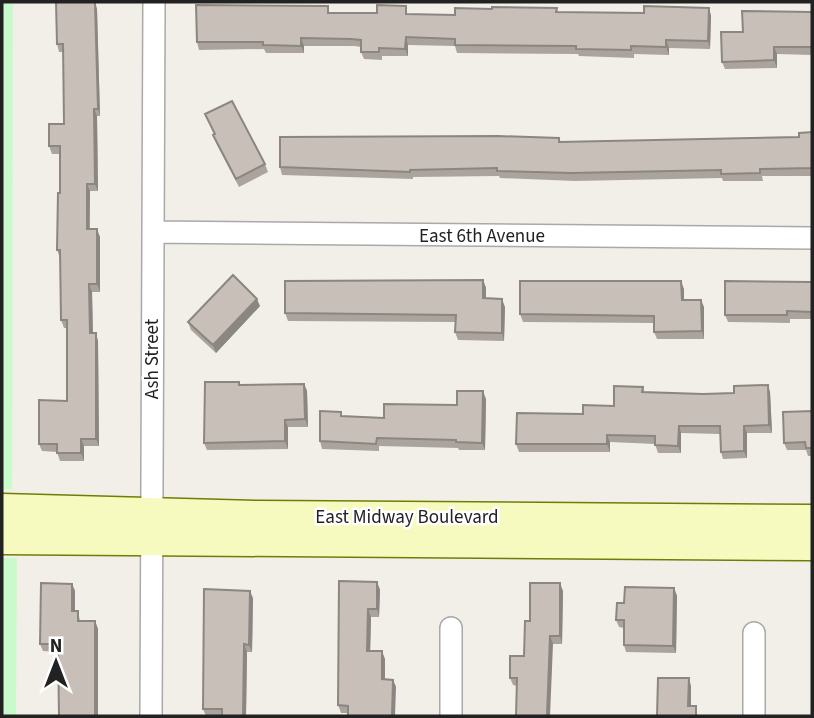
<svg xmlns="http://www.w3.org/2000/svg" width="814" height="718" font-family="'Source Sans 3',sans-serif">
<style>
.park{fill:#c8facc}
.lines{fill:none;stroke-linecap:round;stroke-linejoin:round}
.street-casing{stroke:#a9a9a9;stroke-width:24}
.secondary-casing{stroke:#707d05;stroke-width:33}
.street{stroke:#fff;stroke-width:21}
.secondary{stroke:#f7fabf;stroke-width:30}
.wall{fill:#aba49e}
.shaded-wall{fill:#8b8681}
.building{fill:#c7bfb8;stroke:#8b8681;stroke-width:2}
.labels{text-anchor:middle;dominant-baseline:central;stroke-width:5;stroke-linejoin:round;paint-order:stroke}
.street-label{font-size:19px;fill:#222;stroke:#fff}
</style>
<rect width="100%" height="100%" fill="#f2efe9"/>
<path class="park" d="M2 2H13L12 489H2Z
M2 558H17L16 716H2Z"/>
<g class="lines">
<g class="street-casing">
<path id="street" d="M153 232 812 238
M451 628V716
M754 633V716
M151 716 154 2"/>
</g>
<g class="secondary-casing">
<path id="secondary" d="M2 509 258 516 812 520
M2 539 812 545"/>
</g>
<use href="#street" class="street"/>
<use href="#secondary" class="secondary"/>
</g>
<path class="wall" d="M557 8 558 12 644 13 709 8 711 16 710 49 669 48V55L634 54V58L579 56 578 54 457 53 455 46 408 45V56H382V60L364 59 361 52V47L354 46H304V53H266L264 49 199 50 197 42 331 13 455 15 492 9Z
M97 9 100 116H97L98 191H90V229L100 237V292H92L93 333 98 341 99 446H84V461H60L57 452 42 451 39 444 67 401V328H64L61 320 60 258 57 250 60 193V154H52L49 146 64 124 63 52H59L57 44Z
M812 12V55L777 54V68L725 69 722 62 743 32Z
M205 114 265 164 268 172 239 187 216 143 213 135 214 134Z
M812 132V176H762L763 181H723L722 178 575 181 500 178 499 176 413 177V179L282 175 280 167 559 138 561 142 799 137Z
M483 280 486 288V298L505 307 504 341 458 340 455 332V322L288 321 285 313Z
M812 282V319H790V323L728 322 725 315Z
M684 289V300L704 307V339H657L654 332V323L523 322 520 314Z
M260 306 216 353 191 330 188 322Z
M239 382 240 385 304 384 307 391 308 427H288V449L207 450 204 443Z
M643 387 645 393 703 394 770 392 772 433H747V458L723 459 721 452 720 434 681 433V453H658L655 444 610 442V452H519L516 444 583 414 614 406Z
M486 399 485 450H459L458 448 379 446V451L322 449 320 441 343 416 384 418 457 405Z
M812 411V456H808L806 450H787L784 443Z
M377 582 380 590 379 617H371L370 651 385 659V679L393 680 396 687 348 713H341L338 705Z
M72 584 75 591V611H78L80 621H95L98 629V716L58 652 43 651 40 644Z
M674 588 677 596 676 653 626 652 624 645V628L619 627 616 620 624 603Z
M563 591 562 644H553L517 686 513 685 510 678 524 656 530 621Z
M253 598 252 652H247L246 716H206L203 709Z"/>
<path class="shaded-wall" d="M95 2 97 9 100 116 98 109Z
M709 8 711 16 710 49 708 41Z
M406 37 408 45V56L405 49Z
M301 38 304 46V53L301 46Z
M666 40 669 48V55L666 47Z
M774 47 777 54V68L774 60Z
M94 109 97 116 98 191 95 184Z
M87 184 90 191 89 237 87 229Z
M97 229 100 237V292L97 284Z
M483 280 486 288V306L483 298Z
M681 281 684 289V307L682 300Z
M89 284 92 292 93 341 90 333Z
M257 299 260 306 216 353 213 345Z
M502 299 505 307 504 341 502 333Z
M701 300 704 307V339L702 331Z
M96 333 98 341 99 446 96 439Z
M304 384 307 391 308 427 305 419Z
M768 385 770 392 772 433 769 425Z
M483 391 486 399 485 450 482 443Z
M285 420 288 427V449L285 441Z
M679 426 681 433V453L678 446Z
M744 426 747 433V458L744 451Z
M607 435 610 442V452L607 444Z
M81 439 84 446V461L81 453Z
M377 582 380 590 379 617 377 609Z
M560 583 563 591 562 644 560 636Z
M72 584 75 591V619L72 611Z
M674 588 677 596 676 653 673 646Z
M250 591 253 598 252 652 249 645Z
M368 609 371 617 370 659 367 651Z
M95 621 98 629V716H95Z
M550 636 553 644 550 716H547Z
M244 644 247 652 246 716H243Z
M382 651 385 659V687L382 679Z
M689 678 691 686V713L688 706Z
M393 680 396 687 395 716H392Z"/>
<path class="building" d="M56 2H95L98 109H94L95 184H87V229H97V284H89L90 333H96V439H81V453H57V444H39V400L67 401V320H61L60 250H57L58 193H60V146H49V124H64L63 44H57Z
M196 5 328 6V13H377V5L406 6V14L455 15V8L492 9V7L557 8 556 12 644 13V6L709 8 708 41 666 40V47L631 46V50L576 49V46L455 45V39L406 37 405 49 379 48V52H361V40L351 39 301 38V46L263 45V42H197Z
M742 11 812 12V47H774V60L722 62 721 32H743Z
M232 101 265 164 236 179 213 135 215 134 205 114Z
M812 132V168L760 169V173L721 174V170L572 173 497 171V168L410 170V172L280 167V137L498 136 559 138V142L799 137V133Z
M233 275 257 299 213 345 188 322Z
M483 280V298L502 299V333L455 332 456 315 285 313V281Z
M520 281H681L682 300H701L702 331 654 332V316L520 314Z
M725 281 812 282V312L787 311V315H725Z
M205 382H239V385L304 384 305 419 285 420V441L204 443Z
M768 385 769 425 744 426V451L721 452 720 426H679L678 446 655 445V436L607 435V444H516L517 413 583 414V405L614 406V386L643 387 642 392 703 394 734 393V386Z
M457 391H483L482 443 456 442V440L377 438 376 444 320 441V411L341 412V416L384 418V404L457 405Z
M812 411V448H806L805 442 784 443 783 412Z
M339 581 377 582V609H368L367 651H382V679L393 680 392 716H348V706L338 705Z
M41 583 72 584V611H78V621H95V716H59L58 644H40Z
M530 583H560V636H550L547 716H516L517 678H510V656H524L525 621H530Z
M625 587 674 588 673 646 624 645V620H616L617 603H624Z
M204 589 250 591 249 645 244 644 243 716H222V709H203Z
M658 678H689L688 706H696V716H657Z"/>
<g class="labels">
<g class="street-label">
<text x="482" y="236">East 6th Avenue</text>
<text transform="translate(152 359) rotate(-90)">Ash Street</text>
<text x="407" y="517">East Midway Boulevard</text>
</g>
</g>
<rect width="814" height="718" fill="none" stroke="#222222" stroke-width="7"/>
<g transform="translate(56 662)" stroke="#ffffff" stroke-width="5" paint-order="stroke">
<path d="M0-5L12 26L0 18L-12 26Z" fill="#222222"/>
<text y="-10" font-size="19" font-weight="bold" text-anchor="middle" fill="#222222">N</text>
</g>
</svg>
